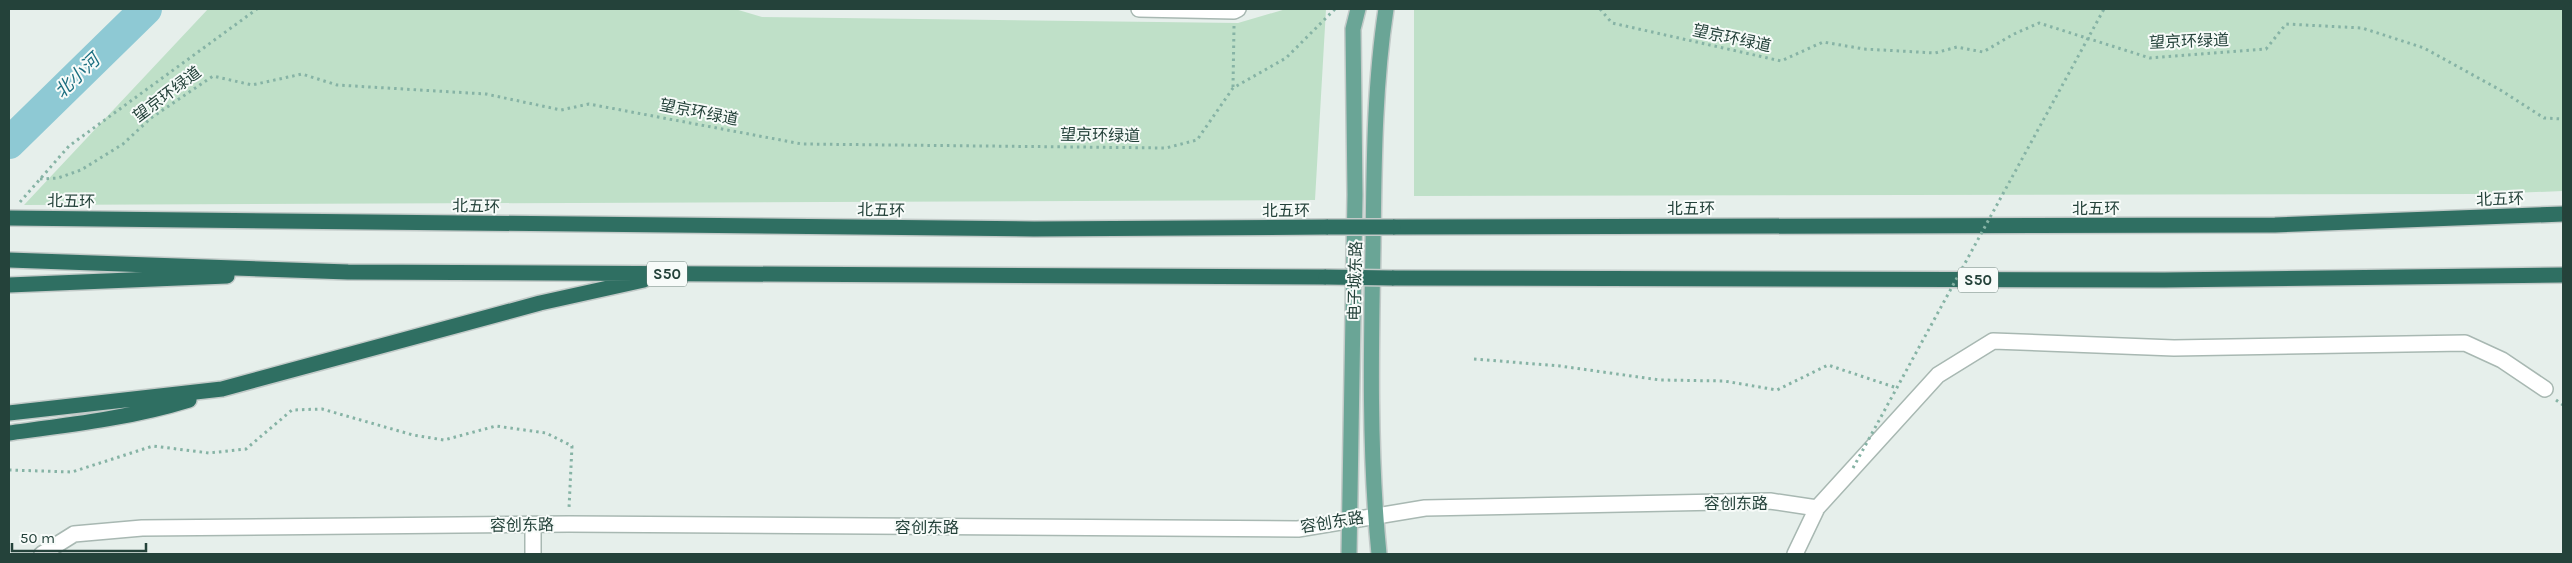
<svg xmlns="http://www.w3.org/2000/svg" width="2572" height="563" font-family="Karla,'Noto Sans SC',sans-serif">
<style>
.green{fill:#bfe0c8}
.lines{fill:none;stroke-linecap:round;stroke-linejoin:round}
.river{stroke:#8ec9d4;stroke-width:32}
.minor-casing{stroke:#a8b8b2;stroke-width:18}
.major-casing{stroke:#c2cac8;stroke-width:18}
.highway-casing{stroke:#c2cac8;stroke-width:18}
.path{stroke:#86b3a5;stroke-width:3;stroke-dasharray:2.5 4;stroke-linecap:butt}
.minor{stroke:#fff;stroke-width:15}
.major{stroke:#6aa596;stroke-width:15}
.highway{stroke:#2f6f62;stroke-width:15}
.highway-bridge-casing{stroke:#c2cac8;stroke-width:18;stroke-linecap:butt}
.path-bridge{stroke:#86b3a5;stroke-width:3;stroke-dasharray:2.5 4;stroke-linecap:butt}
.highway-bridge{stroke:#2f6f62;stroke-width:15}
.labels{text-anchor:middle;dominant-baseline:central;stroke-width:4;stroke-linejoin:round;paint-order:stroke}
.shield{fill:#f7fbf9;stroke:#637a73;stroke-width:1}
.shield-label{font-size:15px;font-weight:bold;fill:#24423a}
.street-label{font-size:16px;fill:#24423a;stroke:#f7fbf9}
.water-label{font-size:18px;font-style:italic;fill:#1c6f80;stroke:#f7fbf9}
</style>
<rect width="100%" height="100%" fill="#e6efeb"/>
<path class="green" d="M208 9H735L762 17 1238 23 1286 9H1326L1315 200 24 205Z
M1414 9H2563V191L2485 194 1414 196Z"/>
<g class="lines">
<path class="river" d="M9 143 146 9"/>
<g class="minor-casing">
<path id="minor" d="M1139 9 1234 11 1238 9
M42 554 74 534 142 528 569 524 1298 529 1425 508 1770 501 1817 508
M533 554V525
M1795 554 1817 508 1938 375 1993 341 2174 348 2465 343 2502 360 2545 389"/>
</g>
<g class="major-casing">
<path id="major" d="M1349 554 1355 195 1353 29 1358 9
M1379 554C1369 453 1371 349 1373 247 1374 168 1374 87 1386 9"/>
</g>
<g class="highway-casing">
<path id="highway" d="M9 218 1034 229 1328 227
M1393 227 2275 225 2563 214
M9 260 348 272 1326 277
M1392 278 2164 280 2563 275
M9 285 227 276
M9 413 222 389 540 303 644 280
M9 433C69 425 131 418 189 400"/>
</g>
<path class="path" d="M1600 9 1612 23 1781 61 1823 42 1864 49 1935 53 1957 47 1983 52 2014 34 2039 23 2150 58 2266 49 2286 24 2362 28 2424 48 2502 91 2544 118 2563 119
M1233 87 1234 26
M40 179 58 178 81 170 123 144 151 118 213 76 252 85 302 74 337 85 486 94 561 110 589 104 802 144 1166 148 1197 140 1233 88 1286 58 1335 9
M20 202 69 146 257 9
M1474 359 1560 366 1660 380 1724 381 1777 390 1828 365 1897 388
M2556 400 2563 405
M9 470 72 472 153 446 209 453 246 449 292 410 322 409 413 435 444 440 496 426 546 433 572 446 569 508"/>
<use href="#minor" class="minor"/>
<use href="#major" class="major"/>
<use href="#highway" class="highway"/>
<g class="highway-bridge-casing">
<path id="highway-bridge" d="M1328 227H1393
M1326 277 1392 278"/>
</g>
<path class="path-bridge" d="M1853 468 2104 9"/>
<use href="#highway-bridge" class="highway-bridge"/>
</g>
<g class="labels">
<g class="shield">
<rect x="647" y="261.5" width="40" height="25" rx="4"/>
<rect x="1958" y="267.5" width="40" height="25" rx="4"/>
</g>
<g class="shield-label">
<text x="667" y="274">S50</text>
<text x="1978" y="280">S50</text>
</g>
<g class="street-label">
<text transform="translate(1732 38) rotate(12)">望京环绿道</text>
<text transform="translate(2189 41) rotate(-2)">望京环绿道</text>
<text transform="translate(167 94) rotate(-37)">望京环绿道</text>
<text transform="translate(699 112) rotate(11)">望京环绿道</text>
<text transform="translate(1100 135) rotate(1)">望京环绿道</text>
<text transform="translate(2500 199) rotate(-2)">北五环</text>
<text transform="translate(71 201) rotate(1)">北五环</text>
<text transform="translate(476 206) rotate(1)">北五环</text>
<text x="1691" y="208">北五环</text>
<text x="2096" y="208">北五环</text>
<text transform="translate(881 210) rotate(1)">北五环</text>
<text x="1286" y="210">北五环</text>
<text transform="translate(1355 281) rotate(-89)">电子城东路</text>
<text x="1736" y="503">容创东路</text>
<text transform="translate(1332 522) rotate(-9)">容创东路</text>
<text transform="translate(522 525) rotate(-1)">容创东路</text>
<text x="927" y="527">容创东路</text>
</g>
<g class="water-label">
<text transform="translate(77 76) rotate(-44)">北小河</text>
</g>
</g>
<rect width="2572" height="563" fill="none" stroke="#24423a" stroke-width="20"/>
<path d="M12 543v8h134v-8" fill="none" stroke="#24423a" stroke-width="2.5"/>
<text x="20" y="543" font-size="15" fill="#24423a" stroke="#f7fbf9" stroke-width="4" paint-order="stroke">50 m</text>
</svg>
